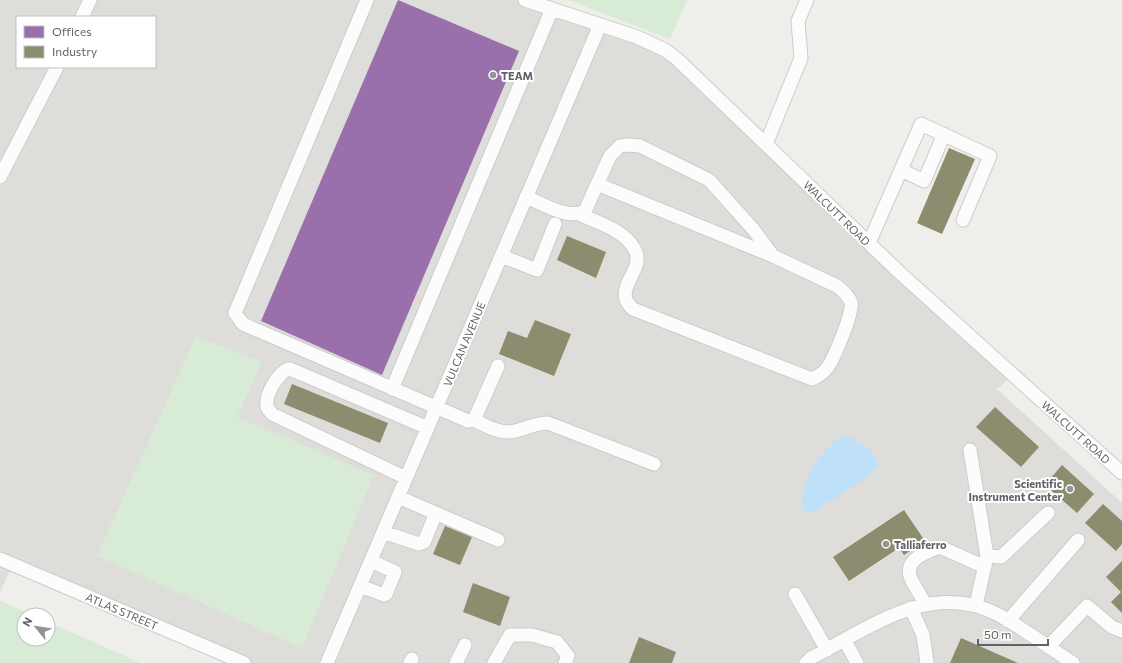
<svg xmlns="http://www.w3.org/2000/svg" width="1122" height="663" font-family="Commissioner,sans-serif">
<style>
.industrial{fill:#dfddda;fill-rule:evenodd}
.green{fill:#d8ebd6}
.water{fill:#bfe0f9}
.offices{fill:#9970ab}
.industry{fill:#8c8c6e}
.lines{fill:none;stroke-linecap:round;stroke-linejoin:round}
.minor-casing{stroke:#cbcccc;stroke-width:15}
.minor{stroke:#fdfcfc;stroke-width:13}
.poi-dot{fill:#919496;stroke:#fff;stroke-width:1.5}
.labels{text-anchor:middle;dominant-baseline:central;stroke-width:4;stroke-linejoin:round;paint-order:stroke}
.poi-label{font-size:11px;font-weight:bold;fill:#5f6368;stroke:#fff;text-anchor:start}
.street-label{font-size:11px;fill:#5f6368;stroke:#fff}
</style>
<rect width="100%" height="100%" fill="#efeeea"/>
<path class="industrial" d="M0 0H525L653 44 1013 375 997 389 1122 503V663H244L13 564 0 592ZM17 17H155V67H17Z"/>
<path class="green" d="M568 0H687L670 39Z
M196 336 262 362 237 417 374 475 302 648 97 556Z
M0 601 32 615H24V639H48V622L141 663H0Z"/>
<path class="water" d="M843 435C858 441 875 448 879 466L867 477 812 513 803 511C798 481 819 452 843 435Z"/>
<path class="offices" d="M398 0 519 51 382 375 261 321Z"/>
<path class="industry" d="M949 148 975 159 942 234 917 223Z
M567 236 606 252 596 278 557 260Z
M535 320 571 334 554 376 499 354 508 331 527 338Z
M292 384 388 423 380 443 284 404Z
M995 407 1039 447 1021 467 976 427Z
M1062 465 1094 494 1077 513 1045 485Z
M1103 504 1122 521V544L1116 551 1085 523Z
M904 510 925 541 904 555 899 548 849 581 833 557Z
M445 526 472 537 460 565 433 554Z
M1122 561V613L1111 602 1121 592 1106 577Z
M473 583 510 597 500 626 463 612Z
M639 637 676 652 672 663H629Z
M961 638 1018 663H950Z"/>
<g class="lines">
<g class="minor-casing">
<path id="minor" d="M367 0 235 313 243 324 468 421 474 420 498 366
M525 0 637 37 665 50 676 58 899 272 1122 473
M82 17 90 0
M766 144 801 58 798 21 807 0
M901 170 924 181 944 134
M0 177 57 67
M597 184 773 256
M526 197C543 204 568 220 585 211L610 156 620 146 628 145 640 146 709 180 753 229 773 256 837 286C842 290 848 295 851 302 854 311 834 359 827 368 823 374 818 376 812 379L633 309C610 289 646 271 635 250 625 230 598 223 579 214
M869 243 921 124 990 156 963 220
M502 256 537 270 555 224
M392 389 552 9
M474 420C487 426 501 435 515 431 527 428 536 423 548 423L654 464
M970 450 987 556 976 605
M406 478 272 414C270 411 267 409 267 406 265 395 279 370 290 369L428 428
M398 497 498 540
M383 532 419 544 424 542 436 513
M987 556 1001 557 1048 513
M0 559 244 663
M360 586 384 595 386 594 395 572 371 561
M795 594 827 650
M924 603C921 594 912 584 910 576 905 558 929 551 940 547L985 567
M911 608 923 635 927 663
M1008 621 1078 540
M845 641 857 663
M1048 647 1087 606 1112 627 1122 631
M327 663 600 25
M410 663 412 659
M456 663 465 645
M494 663 510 635H532L557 642 568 656 565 663
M806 663 811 658C869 628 931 580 997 614 1023 628 1048 647 1073 663"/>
</g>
<use href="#minor" class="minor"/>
</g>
<g class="poi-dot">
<circle cx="493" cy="75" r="4"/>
<circle cx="1070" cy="489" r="4"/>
<circle cx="886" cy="544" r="4"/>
</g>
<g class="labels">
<g class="poi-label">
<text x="501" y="75">TEAM</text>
<text x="1062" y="483" text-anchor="end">Scientific<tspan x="1062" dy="13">Instrument Center</tspan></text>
<text x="894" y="544">Talliaferro</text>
</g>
<g class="street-label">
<text transform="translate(837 213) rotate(44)">WALCUTT ROAD</text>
<text transform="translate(464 344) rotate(-67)">VULCAN AVENUE</text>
<text transform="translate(1076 432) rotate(42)">WALCUTT ROAD</text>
<text transform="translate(122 611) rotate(23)">ATLAS STREET</text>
</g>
</g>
<rect x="16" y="16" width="140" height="52" fill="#ffffff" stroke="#bfc1c3"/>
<rect x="24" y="26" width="20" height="12" fill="#9970ab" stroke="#bfc1c3"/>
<text x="52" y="36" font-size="12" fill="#5f6368">Offices</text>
<rect x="24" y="46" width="20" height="12" fill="#8c8c6e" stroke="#bfc1c3"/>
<text x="52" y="56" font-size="12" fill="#5f6368">Industry</text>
<g transform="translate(36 627) rotate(300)"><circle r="19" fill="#ffffff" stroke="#bfc1c3"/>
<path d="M0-3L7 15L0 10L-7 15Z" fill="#919496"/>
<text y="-6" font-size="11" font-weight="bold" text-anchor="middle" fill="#5f6368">N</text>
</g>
<path d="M978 639v6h70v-6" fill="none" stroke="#5f6368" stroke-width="2"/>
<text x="984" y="639" font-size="12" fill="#5f6368" stroke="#ffffff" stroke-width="3" paint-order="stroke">50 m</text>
</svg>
